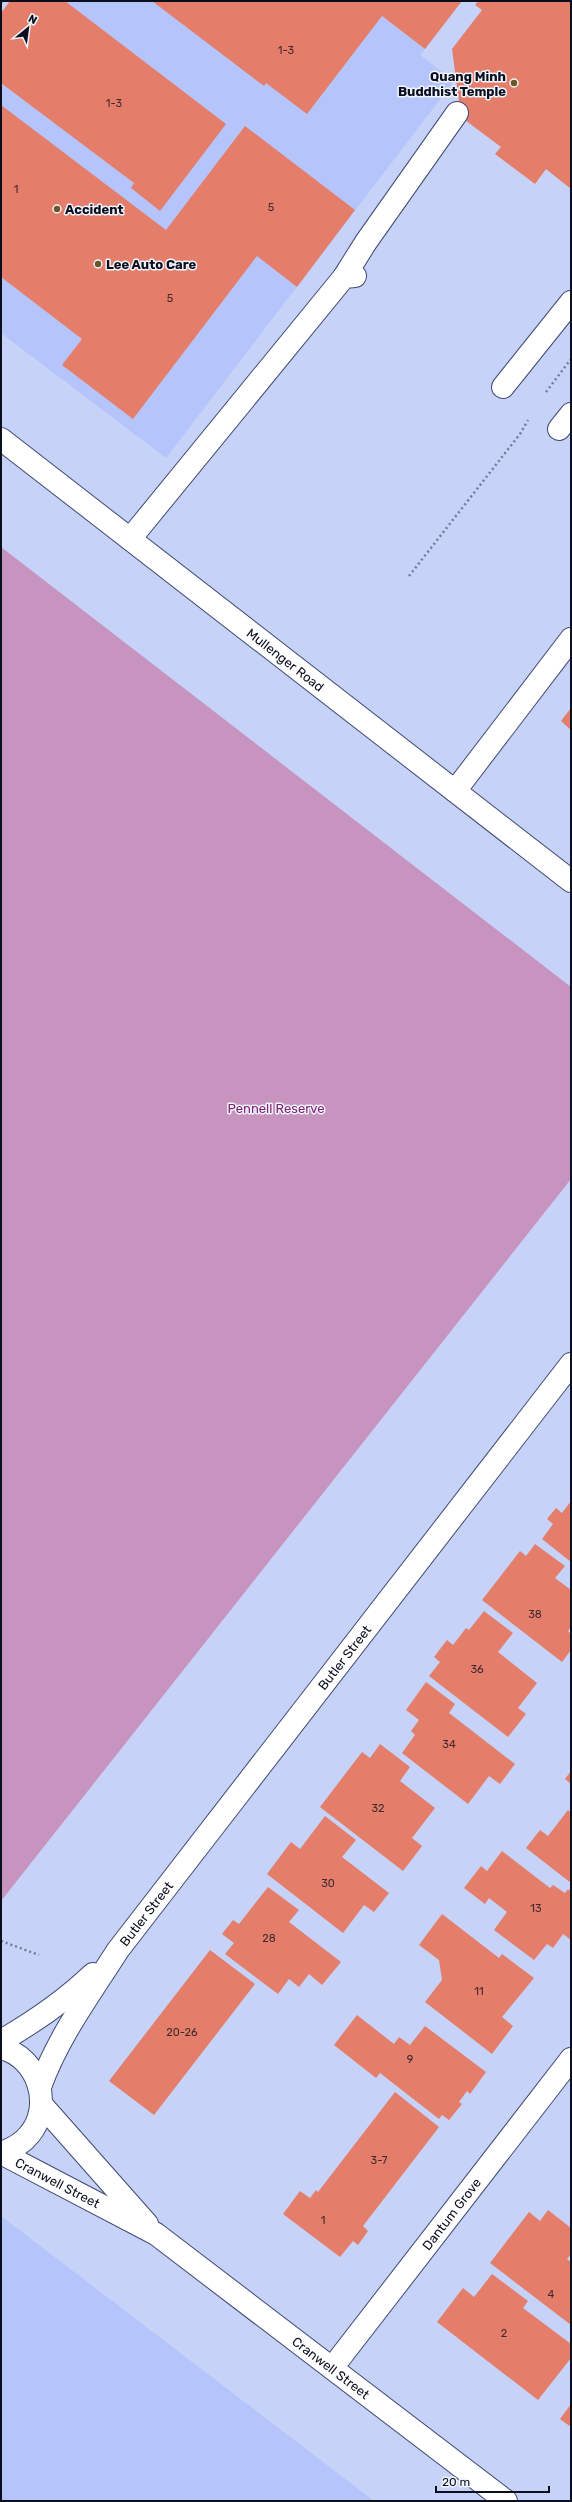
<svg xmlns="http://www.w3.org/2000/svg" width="572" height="2502" font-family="Rubik,sans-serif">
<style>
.built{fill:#b5c4fa}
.green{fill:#c794bf}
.building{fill:#e47e6a}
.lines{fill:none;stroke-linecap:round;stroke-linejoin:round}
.minor-casing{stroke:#3f4a71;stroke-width:24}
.path{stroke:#737b96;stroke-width:2.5;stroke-dasharray:2 3;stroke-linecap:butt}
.minor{stroke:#fff;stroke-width:22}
.poi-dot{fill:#695927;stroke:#f0f4fd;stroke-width:1.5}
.labels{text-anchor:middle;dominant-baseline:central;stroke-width:3;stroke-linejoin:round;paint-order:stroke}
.number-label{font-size:11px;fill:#402a30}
.poi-label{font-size:13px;font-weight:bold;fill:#0a0e1d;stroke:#f0f4fd;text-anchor:start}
.street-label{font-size:13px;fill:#0a0e1d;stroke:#f0f4fd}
.park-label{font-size:13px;fill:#802277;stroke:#f0f4fd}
</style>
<rect width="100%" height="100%" fill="#c6d2f7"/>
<path class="built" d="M10 1H362L425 49 420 55 454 81 166 458 1 333V13Z
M1 2216 374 2501H1Z"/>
<path class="green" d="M1 547 571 987V1179L1 1901Z"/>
<path class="building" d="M10 1H65L226 124 160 211 131 188 134 183 1 83V13Z
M152 1H462L425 49 382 16 307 114 266 83 264 86Z
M478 1H571V189L546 169 535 184 495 154 501 147 461 117 452 49 482 10 475 5Z
M1 105 166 230 245 126 355 210 297 287 257 256 133 419 62 365 82 339 1 277Z
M571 708V730L561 721Z
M571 1501V1562L542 1539 553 1524 547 1519 556 1508 562 1513Z
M535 1544 565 1566 555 1578 571 1590V1627L568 1631 571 1634V1650L562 1662 482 1600 520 1551 526 1556Z
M484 1611 513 1633 498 1652 537 1683 518 1708 526 1714 508 1737 429 1676 440 1662 434 1657 447 1640 453 1645 466 1628 469 1630Z
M426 1682 455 1704 449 1713 515 1764 500 1784 489 1776 468 1804 402 1753 415 1735 411 1731 419 1720 406 1710Z
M380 1744 410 1767 400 1781 435 1808 412 1838 422 1846 403 1871 320 1807 362 1752 370 1758Z
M571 1771V1784L565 1779Z
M568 1810 571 1813V1883L526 1848 540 1830 548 1836Z
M325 1816 356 1840 342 1857 389 1893 374 1912 364 1905 343 1933 267 1874 291 1842 300 1849Z
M502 1851 550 1888 553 1885 565 1893 568 1889 571 1892V1940L563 1934 553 1948 547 1944 534 1960 494 1930 507 1912 489 1898 485 1904 464 1888 481 1866 487 1871Z
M268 1887 299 1910 289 1922 341 1962 322 1985 309 1974 299 1987 289 1979 278 1994 225 1954 234 1943 222 1934 233 1920 239 1924Z
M442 1914 499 1958 502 1954 534 1978 502 2017 513 2026 492 2054 425 2002 442 1980 439 1960 419 1945Z
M210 1950 255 1984 154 2115 109 2081Z
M357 2015 394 2044 399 2037 410 2045 425 2026 486 2072 470 2094 467 2091 459 2102 462 2104 449 2120 442 2115 439 2119 380 2073 376 2078 334 2045Z
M395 2092 439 2127 363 2226 368 2231 358 2245 353 2241 340 2257 283 2214 300 2191 310 2198 316 2190 318 2192Z
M548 2210 571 2228V2254L567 2259 571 2262V2325L490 2263 529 2212 540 2221Z
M492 2274 528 2301 523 2308 571 2344V2358L538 2400 437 2322 463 2288 474 2297Z
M571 2404V2427L560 2419Z"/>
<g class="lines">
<g class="minor-casing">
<g id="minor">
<path d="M344 277 366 242 457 113"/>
<path d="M503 387 571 302"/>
<path d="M559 429 571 414"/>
<path id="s1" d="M1 439 571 881"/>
<path d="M130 539 344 277 355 276"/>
<path d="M455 791 571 639"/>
<path d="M1 2041C34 2022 65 2001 93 1974"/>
<path d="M1 2048C38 2057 54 2106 29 2135 22 2144 12 2149 1 2153"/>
<path id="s2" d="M40 2087C58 2037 90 1994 118 1950L571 1364"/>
<path d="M41 2104 147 2224"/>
<path id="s3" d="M1 2153 156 2234 506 2501"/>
<path id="s4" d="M332 2368 571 2059"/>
</g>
</g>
<path class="path" d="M1 3 2 1
M546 392 571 359
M409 576 520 434 528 420
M1 1941 39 1955"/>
<use href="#minor" class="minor"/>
</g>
<g class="poi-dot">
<circle cx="514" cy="83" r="4"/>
<circle cx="57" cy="209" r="4"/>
<circle cx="98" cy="264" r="4"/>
</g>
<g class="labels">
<g class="number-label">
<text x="286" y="50">1-3</text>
<text x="114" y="103">1-3</text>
<text x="16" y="189">1</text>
<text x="271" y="207">5</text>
<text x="170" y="298">5</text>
<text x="535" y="1614">38</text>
<text x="477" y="1669">36</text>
<text x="449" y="1744">34</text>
<text x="378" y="1808">32</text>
<text x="328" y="1883">30</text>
<text x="536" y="1908">13</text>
<text x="269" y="1938">28</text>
<text x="479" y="1991">11</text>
<text x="182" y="2032">20-26</text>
<text x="410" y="2059">9</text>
<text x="379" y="2160">3-7</text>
<text x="323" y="2220">1</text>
<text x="551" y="2294">4</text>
<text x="504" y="2333">2</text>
</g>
<g class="poi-label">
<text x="506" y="76" text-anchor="end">Quang Minh<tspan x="506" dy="15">Buddhist Temple</tspan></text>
<text x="65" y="209">Accident</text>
<text x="106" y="264">Lee Auto Care</text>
</g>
<g class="street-label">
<text stroke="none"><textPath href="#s1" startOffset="360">Mullenger Road</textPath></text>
<text stroke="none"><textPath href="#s2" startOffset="528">Butler Street</textPath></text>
<text stroke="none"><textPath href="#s2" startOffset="204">Butler Street</textPath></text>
<text stroke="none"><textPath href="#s3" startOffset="64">Cranwell Street</textPath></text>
<text stroke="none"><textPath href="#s4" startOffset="195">Dantum Grove</textPath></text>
<text stroke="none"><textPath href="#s3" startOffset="395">Cranwell Street</textPath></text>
</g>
<g class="park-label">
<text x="276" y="1108">Pennell Reserve</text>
</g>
</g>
<rect width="572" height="2502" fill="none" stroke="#0a0e1d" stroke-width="4"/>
<g transform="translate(28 28) rotate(29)" stroke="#f0f4fd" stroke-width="3" paint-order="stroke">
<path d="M0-3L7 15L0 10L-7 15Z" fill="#0a0e1d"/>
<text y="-6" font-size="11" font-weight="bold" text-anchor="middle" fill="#0a0e1d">N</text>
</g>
<path d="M436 2486v6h113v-6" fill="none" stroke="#0a0e1d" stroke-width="2"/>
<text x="442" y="2486" font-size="12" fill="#0a0e1d" stroke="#f0f4fd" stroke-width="3" paint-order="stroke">20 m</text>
</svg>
